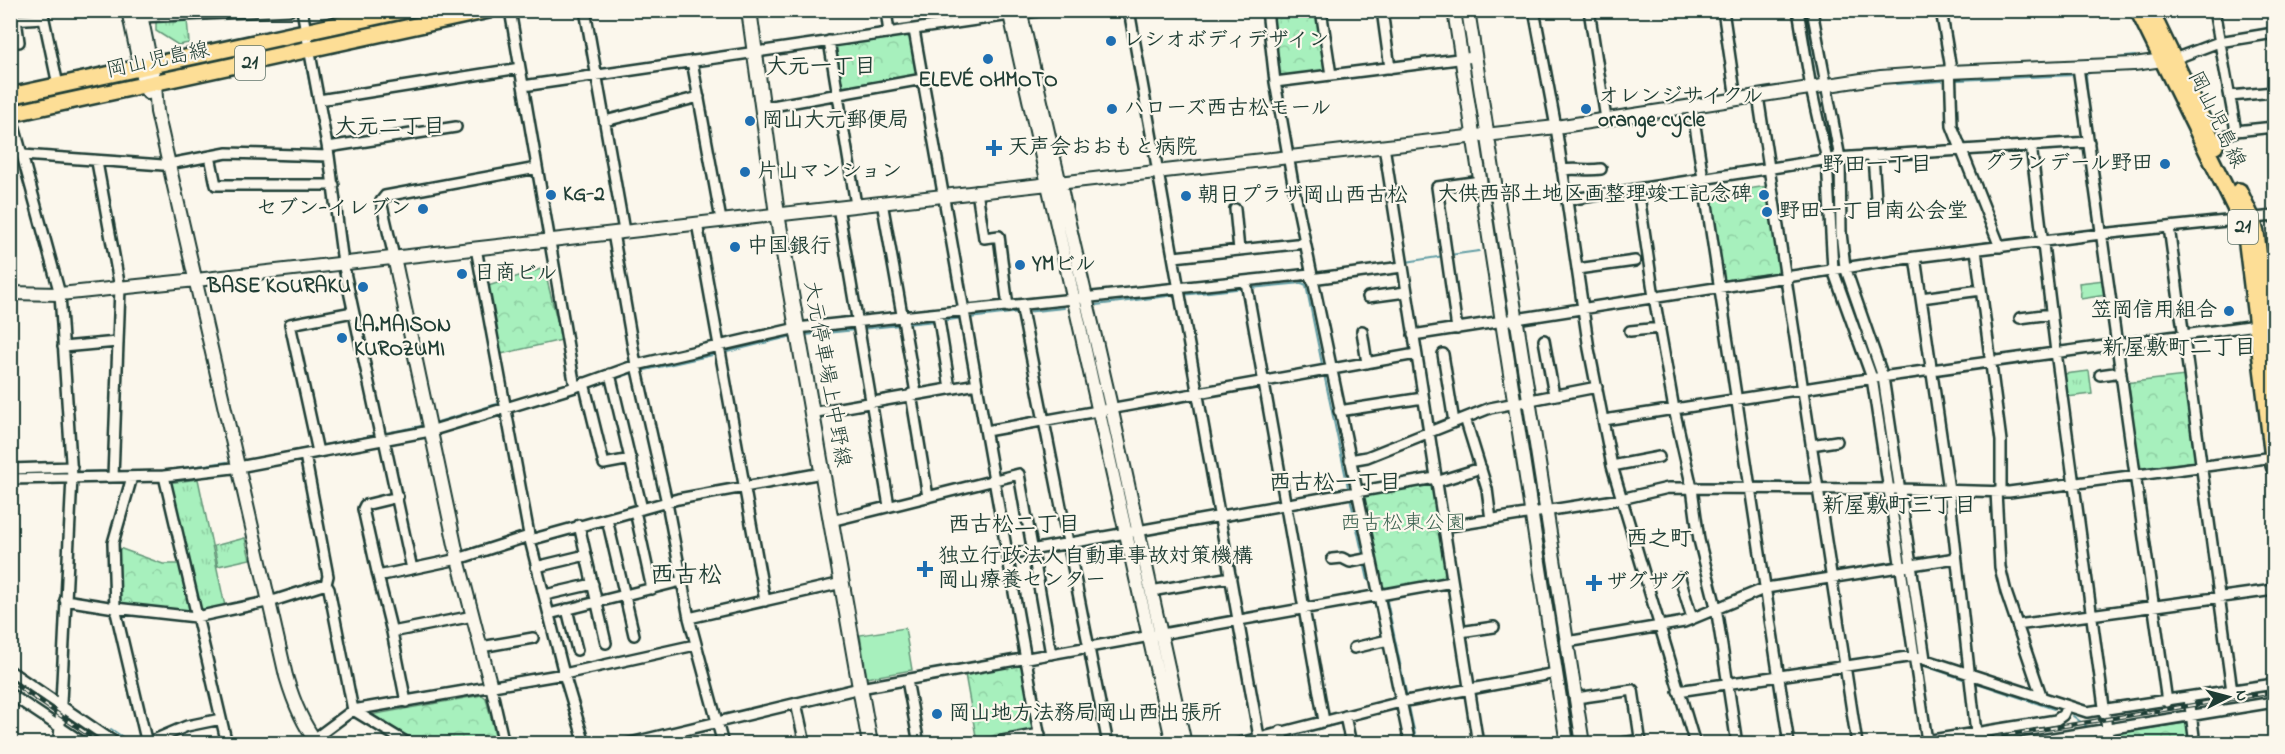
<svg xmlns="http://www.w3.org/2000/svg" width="2285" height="754" font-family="'Indie Flower','Klee One',sans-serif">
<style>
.grass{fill:url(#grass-tufts);stroke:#639678;stroke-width:1.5}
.forest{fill:url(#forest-crowns);stroke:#639678;stroke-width:1.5}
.pitch{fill:#a7f0bd;stroke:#639678;stroke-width:1.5}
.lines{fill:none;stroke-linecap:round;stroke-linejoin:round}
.stream{stroke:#639ea5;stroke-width:2}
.minor-casing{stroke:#1f3d34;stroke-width:14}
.tertiary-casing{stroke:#1f3d34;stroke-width:16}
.secondary-casing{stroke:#1f3d34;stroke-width:18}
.primary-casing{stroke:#1f3d34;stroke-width:20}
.minor{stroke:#fbf7ec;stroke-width:9}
.tertiary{stroke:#fbf7ec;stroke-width:12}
.secondary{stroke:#fbf7ec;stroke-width:14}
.primary{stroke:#fdde96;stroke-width:15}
.rail-casing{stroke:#1f3d34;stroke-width:4.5}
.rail{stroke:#fbf7ec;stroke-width:2;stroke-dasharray:7;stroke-linecap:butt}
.poi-dot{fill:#1f6fb2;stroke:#fbf7ec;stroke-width:2}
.labels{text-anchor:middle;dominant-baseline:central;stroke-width:4.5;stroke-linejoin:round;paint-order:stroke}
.shield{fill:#fbf7ec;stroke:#61756b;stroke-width:1.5}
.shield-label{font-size:20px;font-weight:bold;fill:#1f3d34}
.poi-label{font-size:21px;font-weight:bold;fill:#1f3d34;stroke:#fbf7ec;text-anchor:start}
.street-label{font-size:21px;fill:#1f3d34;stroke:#fbf7ec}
.park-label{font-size:21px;fill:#3a614f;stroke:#fbf7ec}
.neighbourhood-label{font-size:22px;font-weight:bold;fill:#1f3d34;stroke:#fbf7ec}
.quarter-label{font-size:24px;font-weight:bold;fill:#1f3d34;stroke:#fbf7ec}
</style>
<defs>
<pattern id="grass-tufts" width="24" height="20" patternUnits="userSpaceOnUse" patternTransform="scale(1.5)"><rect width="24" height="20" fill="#a7f0bd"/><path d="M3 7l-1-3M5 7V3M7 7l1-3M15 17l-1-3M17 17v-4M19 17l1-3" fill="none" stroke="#8fcfa3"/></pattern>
<pattern id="forest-crowns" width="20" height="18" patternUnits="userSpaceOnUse" patternTransform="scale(1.5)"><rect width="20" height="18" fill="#a7f0bd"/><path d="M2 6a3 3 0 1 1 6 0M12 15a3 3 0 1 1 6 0" fill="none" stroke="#8fcfa3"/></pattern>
</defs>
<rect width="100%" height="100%" fill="#fbf7ec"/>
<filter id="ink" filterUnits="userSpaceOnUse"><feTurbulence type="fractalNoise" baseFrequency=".0167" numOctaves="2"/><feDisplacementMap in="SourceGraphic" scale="12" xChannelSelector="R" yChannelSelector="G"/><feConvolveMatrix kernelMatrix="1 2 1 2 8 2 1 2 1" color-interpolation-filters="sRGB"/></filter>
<g filter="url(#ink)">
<path class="grass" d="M187 19 189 43 178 45 156 31V21Z
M2104 280 2106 295 2081 299 2079 283Z
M2089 371 2092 394 2067 397 2064 374Z
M198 479 226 611 199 614 168 483Z
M245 538 250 559 218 566 214 546Z"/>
<path class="forest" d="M1271 11H1318L1328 69 1325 72 1283 77 1280 74Z
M905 35 911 39 917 76 843 91 840 88 833 49 836 45Z
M1768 186 1780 272 1726 280 1722 277 1710 194Z
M544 268 562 340 501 354 488 286Z
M2185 376 2195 461 2137 469 2125 383Z
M1429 482 1432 485 1446 574 1442 579 1386 588 1381 585 1361 498 1365 493Z
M119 548 163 564H179L192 613 119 605Z
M1018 664 1022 668 1034 732 977 742 965 674Z
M482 695 486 698 497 743H420L370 715Z
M2186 723 2190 726 2193 743H2112L2115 733Z"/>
<path class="pitch" d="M905 628 912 670 867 678 860 635Z"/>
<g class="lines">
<path class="stream" d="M1805 10 1816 82
M2222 33 2225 36 2274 27
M2098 60 2135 56
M306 66 324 154
M2081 75 2090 73
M2086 75 2087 86
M1957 80 2076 75
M1896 84 1942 81
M1817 90 1832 155
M2088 98 2093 140
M2095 151 2101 199
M10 160H22
M324 160 327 181
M28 161 94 165
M214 161 232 158 325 162
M1833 161 1836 234 1839 266
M1962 164 1978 203
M99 166 159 170
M184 167 208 162
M328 186 337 255
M1450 255 1479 251
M1406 262 1444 256
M1840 271 1877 376
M340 272 348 310
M1251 288 1302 283 1306 285 1323 369
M1182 295 1245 288
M1096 305 1176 295
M1025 312 1064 308
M349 316 373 424
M969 318 1020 312
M942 321 963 318
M906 324 936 321
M861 329 900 325
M805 335 856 330
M723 353 793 336
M641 371 717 354
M1324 374 1349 492
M615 379 635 372
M1878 382 1894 486
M589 388 609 381
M511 412 584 390
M434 423 497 404
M381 434 426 425
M319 446 376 435
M251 459 314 447
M117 471H160L227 462
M75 472 111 471
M10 474 69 472
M1694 482H1741
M1757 482 1812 483
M1841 483H1883
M2082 487 2128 481
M1895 491 1906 563
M1350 497 1363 556
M1627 503 1656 496
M1364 562 1368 580
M1907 569 1915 625
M1237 589 1241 610
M1772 591 1783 671
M1387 601 1407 697
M1244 628 1254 680
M1666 630 1677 628
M1642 634 1657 632
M1921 660 1922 665 1966 680
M1784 681 1794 744
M1974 682 2054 709
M1476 683 1538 672 1540 669
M1407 696 1459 686
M1408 702 1417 744
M2073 716 2089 728
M1348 721 1400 707
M111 729 133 744
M333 731 352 717
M1287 737 1342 723
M1261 744 1281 738
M2071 744 2083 742
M2089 744 2090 742"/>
<g class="minor-casing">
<path id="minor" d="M42 10 58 85
M302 10 329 156 343 263 381 439
M431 10 434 22
M510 10 575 387
M585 10 624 231
M886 10 889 33
M1129 10 1259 737
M1267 10 1275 82 1294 189 1410 744
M1321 10 1331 75
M1382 10 1390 68
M1534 10 1556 127 1589 349 1612 466 1695 744
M1589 10 1606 119
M1723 10 1736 99
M1798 10 1811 88 1827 160 1833 270 1872 378 1927 741
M1812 10 1840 158 1841 233 1845 267 1883 377 1925 659
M1941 10 1950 63 1952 126 2000 247
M2214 10 2236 131
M142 17 290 10
M10 20 44 18
M914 30 1041 744
M829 41 856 205
M10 42H19L16 19
M2174 59 2219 42 2274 33
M692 61 721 220
M2078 67 2167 702
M1275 82 1474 57
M523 86 1045 10
M1758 96 1857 744
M2230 96 2274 92
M319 100 520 68
M1692 106 1789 744
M761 108 923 79
M10 111 60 294 72 477 59 744
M605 121 699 97
M2213 142 2236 131 2274 127
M2031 145 2056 352 2109 744
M1384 146 1478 744
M328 147 456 127
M23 155 163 165 227 153 329 156
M210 156 216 185H334
M1873 156 1876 199
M97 162 120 288 113 477
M1562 170C1576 168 1587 171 1601 169
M1638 189 1654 297 1674 409 1692 488 1699 540 1716 607 1737 744
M977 191 984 238 999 236 1008 307
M1567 200 1836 158 2089 142
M882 202 916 393
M838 207 889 506
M1235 209 1239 250
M697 223 765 601
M2169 227 2232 691
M613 233 636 365 667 503 689 618 723 744
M476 248 530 540 564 674 585 744
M1976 250 2001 441V492
M394 257 381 201 385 196 537 168
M1174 257 1305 243
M1915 257 1949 490 1976 733
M1577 269 1635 261
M1311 279 1402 267
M1246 282 1324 721
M1368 297 1406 292
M1921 298 1981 290
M1021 305 1108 744
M938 314 950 388
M2020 318 2051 314
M1457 329 1437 187 1481 181
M1362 331 1367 363
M1630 331 1660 328
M1413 335 1915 257 2101 234 2274 216
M1544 340 1554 395
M63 347 117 342
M1443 354 1454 422
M610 374 642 509
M2100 375 2121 372
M584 383 604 464 631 459
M911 394 928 497
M1339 411 1423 398
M811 413 977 384
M1465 418 1487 489 1491 520
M1604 420 1874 378 2256 325
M986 431 1416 354
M384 439 412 569
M1811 445 1837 441
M318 452 290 324 353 312
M305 455 328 576 326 584 329 589 353 710 409 744
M1350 460 1367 457 1490 408 1597 387
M1612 466 1659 457
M10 469 72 467
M164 476 227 744
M132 477 113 543 115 608 147 744
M10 479 164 476 233 468 430 431 575 387 636 365 797 328 1310 274
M1436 482 1481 468
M1996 491 2000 567 2006 592 2042 698
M635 511 652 589
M607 519 634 635
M831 521 1019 474 1051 654
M579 525 606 643
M1443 527 1621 499 1668 488 1900 489 2009 492 2274 457
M530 540 678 499 822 473
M1008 554 1435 478
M1332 559 1342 558 1350 562 1371 558
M536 567 586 555
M378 576 363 509 365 505 398 497
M1680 578 1692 618
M1151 591 1231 577
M545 595 593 584
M65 600 115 608 196 617 276 600 326 584
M567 609 577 650
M549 614 681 581
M689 618 842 583
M2017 625 2274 590
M392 632 473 616
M1460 632 1494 627
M1567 642 1684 622 1766 588 1956 558
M481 647 533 638
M1354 648 1388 640
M10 671 117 744
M907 680 919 744
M491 687 504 744
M1678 691 1914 656 2087 712 2274 684
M10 694 85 744
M1576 698 1633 690 1641 744
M2189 698 2195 744
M406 702 392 632 378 576 458 559 529 536
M796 703 805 744
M1345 716 1351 744
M1281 731 1284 744
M147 743 187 726 221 719
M304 744 314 739 353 710 564 674 695 645
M626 744 860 688 1452 582
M986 744 1040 734
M1236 744 1401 702 1556 673
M1616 744 1641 740
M1907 744 2056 720 2063 715 2067 706
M2016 744 2274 702"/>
</g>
<g class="tertiary-casing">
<path id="tertiary" d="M128 10 144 86 148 93
M140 10 155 84 157 112 286 676C293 700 302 724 318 744
M1009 10 1173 744
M1020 10 1110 402 1185 744
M1454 10 1567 744
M1468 10 1583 744
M394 257 458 559 491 687
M10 293 60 294 196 280 1556 127 1881 77 1950 72 2134 64 2170 59"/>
</g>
<g class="secondary-casing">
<path id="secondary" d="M749 10 777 214 870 744"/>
</g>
<g class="primary-casing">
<path id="primary" d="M2138 10 2241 220 2247 244 2274 466
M2150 10 2215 146
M10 96 406 10
M10 114 489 10
M2239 191 2252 219 2256 233 2274 377"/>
</g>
<use href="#minor" class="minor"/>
<use href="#tertiary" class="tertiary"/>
<use href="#secondary" class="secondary"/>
<use href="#primary" class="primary"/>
<g class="rail-casing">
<path id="rail" d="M10 681 102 744
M1953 744 2274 692"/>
</g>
<use href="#rail" class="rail"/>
</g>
</g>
<g class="poi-dot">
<circle cx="1111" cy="41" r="6"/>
<circle cx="988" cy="59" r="6"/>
<circle cx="1112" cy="109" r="6"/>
<circle cx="1586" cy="109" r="6"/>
<circle cx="750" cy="121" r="6"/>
<path d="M991 139h6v6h6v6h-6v6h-6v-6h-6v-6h6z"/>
<circle cx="2165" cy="164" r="6"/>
<circle cx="745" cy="172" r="6"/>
<circle cx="551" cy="195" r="6"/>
<circle cx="1764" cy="195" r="6"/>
<circle cx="1186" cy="196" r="6"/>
<circle cx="423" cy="209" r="6"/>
<circle cx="1767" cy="212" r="6"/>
<circle cx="735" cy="247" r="6"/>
<circle cx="1020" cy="265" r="6"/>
<circle cx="462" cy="274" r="6"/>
<circle cx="363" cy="287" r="6"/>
<circle cx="2229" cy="311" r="6"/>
<circle cx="342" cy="338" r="6"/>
<path d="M922 560h6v6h6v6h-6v6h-6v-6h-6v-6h6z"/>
<path d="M1591 574h6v6h6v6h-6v6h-6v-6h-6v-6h6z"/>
<circle cx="937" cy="714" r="6"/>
</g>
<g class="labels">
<g class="shield">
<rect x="235" y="46" width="30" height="34" rx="4.5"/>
<rect x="2228" y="210" width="30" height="34" rx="4.5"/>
</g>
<g class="shield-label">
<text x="250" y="63">21</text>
<text x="2243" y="227">21</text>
</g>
<g class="poi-label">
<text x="1123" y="41">レシオボディデザイン</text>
<text x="988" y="81" text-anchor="middle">ELEVÉ OHMOTO</text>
<text x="1598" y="97">オレンジサイクル<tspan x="1598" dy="24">orange cycle</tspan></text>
<text x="1124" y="109">ハローズ西古松モール</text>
<text x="762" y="121">岡山大元郵便局</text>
<text x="1008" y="148">天声会おおもと病院</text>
<text x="2153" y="164" text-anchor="end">グランデール野田</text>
<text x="757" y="172">片山マンション</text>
<text x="563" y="195">KG-2</text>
<text x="1752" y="195" text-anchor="end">大供西部土地区画整理竣工記念碑</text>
<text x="1198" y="196">朝日プラザ岡山西古松</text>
<text x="411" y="209" text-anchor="end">セブン-イレブン</text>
<text x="1779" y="212">野田一丁目南公会堂</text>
<text x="747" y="247">中国銀行</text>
<text x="1032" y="265">YMビル</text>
<text x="474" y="274">日商ビル</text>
<text x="351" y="287" text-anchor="end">BASE KOURAKU</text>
<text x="2217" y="311" text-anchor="end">笠岡信用組合</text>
<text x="354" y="326">LA.MAISON<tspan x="354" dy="24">KUROZUMI</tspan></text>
<text x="938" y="557">独立行政法人自動車事故対策機構<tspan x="938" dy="24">岡山療養センター</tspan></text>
<text x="1606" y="583">ザグザグ</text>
<text x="949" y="714">岡山地方法務局岡山西出張所</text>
</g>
<g class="street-label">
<text transform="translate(158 61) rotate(-12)">岡山児島線</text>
<text transform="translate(2216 120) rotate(64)">岡山児島線</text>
<text transform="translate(826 374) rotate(80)">大元停車場上中野線</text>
</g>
<g class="park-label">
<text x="1403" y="524">西古松東公園</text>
</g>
<g class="neighbourhood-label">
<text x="821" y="68">大元一丁目</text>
<text x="390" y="128">大元二丁目</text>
<text x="1877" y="166">野田一丁目</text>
<text x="2179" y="349">新屋敷町二丁目</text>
<text x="1335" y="484">西古松一丁目</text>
<text x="1899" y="507">新屋敷町三丁目</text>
<text x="1014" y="526">西古松二丁目</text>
<text x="1659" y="540">西之町</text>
</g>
<g class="quarter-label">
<text x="686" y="576">西古松</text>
</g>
</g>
<rect width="2285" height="754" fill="none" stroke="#fbf7ec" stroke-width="36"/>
<rect x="18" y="18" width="2249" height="718" fill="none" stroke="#1f3d34" stroke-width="2" filter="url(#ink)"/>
<g transform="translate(2228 697) rotate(84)" stroke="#fbf7ec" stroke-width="4.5" paint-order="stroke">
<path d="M0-4.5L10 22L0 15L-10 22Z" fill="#1f3d34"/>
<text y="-9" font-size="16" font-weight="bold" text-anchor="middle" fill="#1f3d34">N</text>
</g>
</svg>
